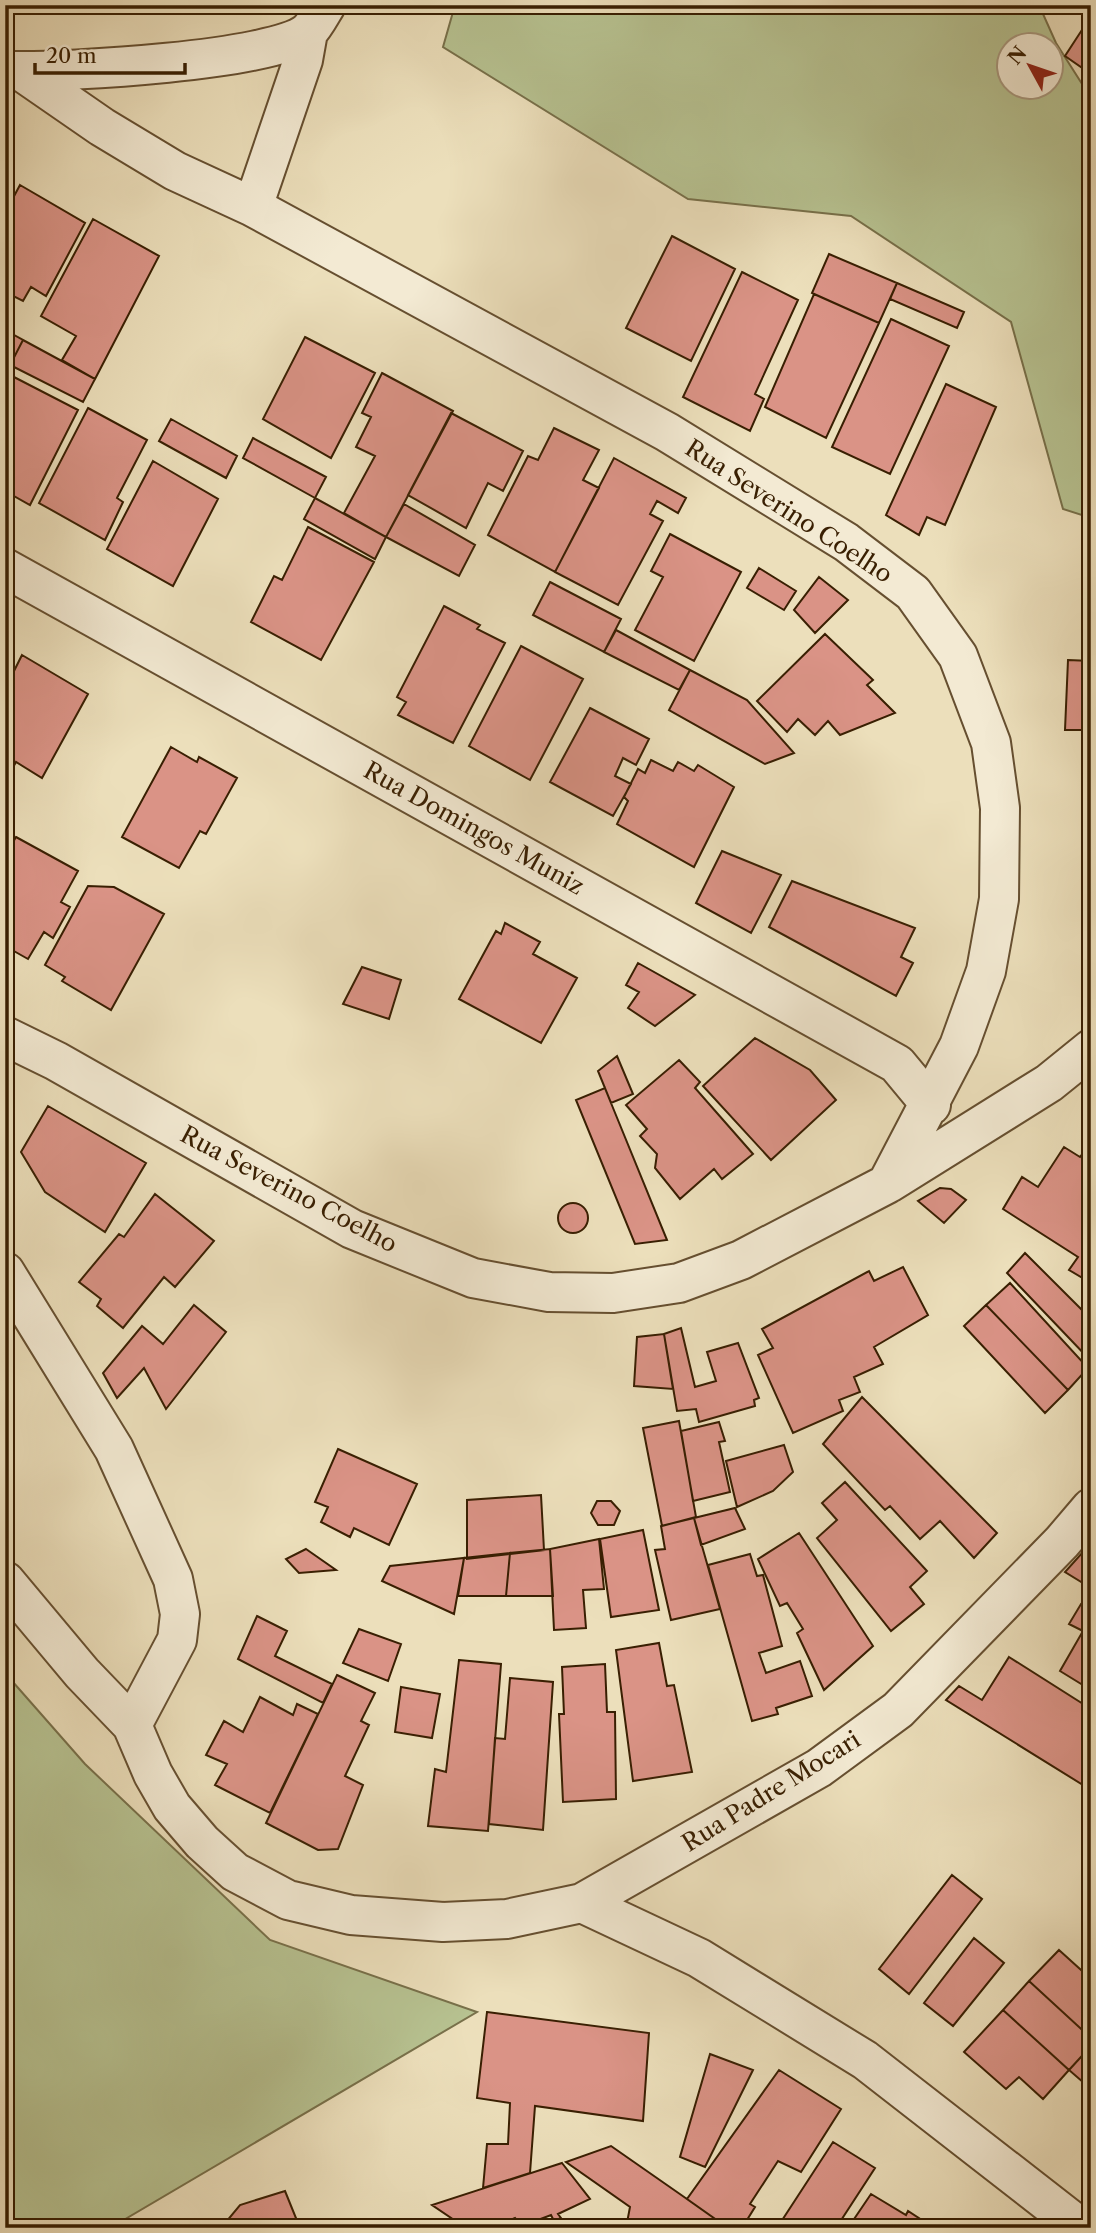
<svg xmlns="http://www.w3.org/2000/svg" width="1096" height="2233" font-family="'Libre Caslon Text',serif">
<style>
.green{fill:#b7c291;stroke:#78704a;stroke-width:2;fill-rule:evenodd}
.building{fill:#da9386;stroke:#391f02;stroke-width:2}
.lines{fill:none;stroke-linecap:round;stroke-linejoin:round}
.street-casing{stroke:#664f30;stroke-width:42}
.street{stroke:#f3ead3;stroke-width:38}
.labels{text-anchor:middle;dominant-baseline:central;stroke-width:5;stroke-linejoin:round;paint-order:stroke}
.street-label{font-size:24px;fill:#391f02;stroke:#f3ead3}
</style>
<rect width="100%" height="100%" fill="#ecdfbb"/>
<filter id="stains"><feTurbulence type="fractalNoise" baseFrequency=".00286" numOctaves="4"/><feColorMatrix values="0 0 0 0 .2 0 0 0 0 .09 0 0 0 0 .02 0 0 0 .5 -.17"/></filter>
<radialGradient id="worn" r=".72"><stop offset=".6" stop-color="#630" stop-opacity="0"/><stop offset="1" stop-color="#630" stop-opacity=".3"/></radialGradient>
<path class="green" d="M455 5H1039L1056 43 1091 98V518L1063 509 1011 322 851 216 688 199 443 47ZM1009 46H1050V88H1009Z
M5 1673 85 1764 270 1940 477 2012 110 2228H5Z"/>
<path class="building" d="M1091 16V74L1065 56Z
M20 185 85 223 46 296 31 287 23 301 5 292V213Z
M93 219 159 256 95 379 62 360 76 336 41 316Z
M672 236 735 269 691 361 626 328Z
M829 254 897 283 879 323 812 293Z
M742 272 798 300 755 394 764 399 750 431 683 397Z
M897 283 964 312 957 328 890 299Z
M814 294 879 323 826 438 765 407Z
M891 319 949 346 890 474 832 447Z
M5 330 23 340 6 373 5 372Z
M305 337 375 373 331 458 263 419Z
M23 340 95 379 83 402 10 365Z
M382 373 453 411 386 537 344 513 375 456 356 447 371 417 362 413Z
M12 376 78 410 30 505 5 491V389Z
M946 384 996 407 945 525 927 517 919 535 886 515Z
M88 408 147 440 117 498 123 502 105 540 39 503Z
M451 413 523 451 503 491 488 483 466 528 408 495Z
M171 419 237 456 226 478 159 441Z
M554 428 599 450 583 480 599 488 555 572 488 535 528 456 538 460Z
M253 438 326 477 315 498 243 458Z
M614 458 686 498 678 513 657 501 650 514 663 521 618 605 555 572Z
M153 461 218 499 173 586 107 549Z
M315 498 386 537 375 559 304 519Z
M404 504 475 545 459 576 386 537Z
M308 527 374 562 321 660 251 622 274 576 282 580Z
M670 534 741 572 694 661 635 630 663 577 651 571Z
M759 568 796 591 784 610 747 588Z
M819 577 848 600 815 633 794 610Z
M550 582 621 619 604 652 533 615Z
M444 606 480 625 477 629 505 643 453 743 398 715 406 702 397 697Z
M616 630 690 670 679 690 604 652Z
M825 634 873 680 867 685 895 713 840 735 828 721 815 735 798 719 787 732 757 701Z
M521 646 583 679 530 780 469 746Z
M22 655 88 694 42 778 16 762 11 771 5 767V689Z
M1068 660 1091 661V730H1065Z
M690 670 747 700 794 753 765 764 669 710Z
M590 708 649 739 636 765 623 758 615 776 631 784 613 816 550 782Z
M171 747 197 762 199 757 237 778 206 834 200 831 179 868 122 837Z
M651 760 673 771 678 762 694 771 698 765 734 787 694 867 617 824 628 801 624 797 638 769 645 773Z
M16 837 78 871 61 902 70 907 53 938 44 932 28 959 5 946V856Z
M722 851 781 875 751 933 696 903Z
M792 881 915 928 901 957 913 963 896 996 769 927Z
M88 886 114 887 164 914 111 1010 62 981 65 977 45 965Z
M505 923 540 942 533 954 577 978 541 1043 459 999 496 931 501 934Z
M638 963 695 995 655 1026 628 1008 639 992 626 985Z
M362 967 401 980 389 1019 343 1004Z
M755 1038 810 1070 836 1100 771 1160 703 1086Z
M617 1056 633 1094 611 1103 598 1071Z
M679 1060 700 1082 695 1088 753 1154 722 1179 714 1169 680 1199 655 1168 657 1154 640 1136 647 1129 626 1105Z
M605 1088 611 1103 667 1240 635 1244 576 1100Z
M48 1106 146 1163 105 1232 45 1192 21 1152Z
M1091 1142V1283L1069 1270 1078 1257 1003 1209 1022 1177 1038 1187 1064 1147 1080 1157Z
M940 1188 951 1189 966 1200 944 1223 918 1201Z
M155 1194 214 1241 175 1287 164 1277 123 1328 97 1306 101 1299 79 1282 119 1234 124 1237Z
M558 1218a15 15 0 1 1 30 0a15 15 0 1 1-30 0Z
M1025 1253 1091 1319 1090 1360 1007 1273Z
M903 1267 928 1315 874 1347 883 1364 854 1377 860 1392 839 1400 843 1411 793 1433 758 1355 773 1348 762 1329 869 1271 874 1281Z
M1010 1283 1088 1368 1068 1390 986 1305Z
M194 1305 226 1332 166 1409 144 1368 117 1398 103 1373 142 1326 163 1344Z
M986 1305 1068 1390 1045 1413 964 1326Z
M681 1328 695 1387 716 1381 707 1352 738 1343 759 1398 754 1400 755 1406 699 1422 696 1409 677 1411 664 1334Z
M664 1334 673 1389 634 1386 637 1337Z
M862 1397 997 1533 974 1558 940 1521 920 1539 890 1506 885 1510 823 1444Z
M679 1421 696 1517 662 1526 643 1428Z
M719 1422 725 1441 719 1442 730 1492 693 1501 681 1431Z
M784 1445 793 1472 773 1491 737 1507 726 1461Z
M338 1449 417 1484 389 1545 354 1528 350 1537 321 1522 328 1507 315 1502Z
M845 1482 927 1571 910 1587 924 1604 891 1631 817 1538 837 1520 822 1503Z
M541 1495 544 1550 467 1559V1500Z
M597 1501H611L620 1511 614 1525H598L591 1513Z
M735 1508 745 1529 701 1545 694 1518Z
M694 1518 720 1609 671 1620 655 1550 665 1549 661 1526Z
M643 1530 659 1610 611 1617 600 1539Z
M799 1533 873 1646 824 1690 797 1633 803 1629 787 1603 780 1606 758 1559Z
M599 1539 604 1589 583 1590 586 1628 554 1630 550 1549Z
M1091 1543V1588L1065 1572Z
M306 1549 336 1570 299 1573 286 1559Z
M550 1549 553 1596H506L510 1553Z
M510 1553 506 1596H458L464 1558Z
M750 1554 757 1576 763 1575 782 1646 759 1653 766 1673 800 1661 812 1696 776 1708 778 1714 752 1721 708 1565Z
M464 1558 454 1614 382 1581 390 1566Z
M1081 1604 1091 1610V1690L1060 1671 1083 1631 1069 1624Z
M257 1616 287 1631 275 1656 332 1684 323 1703 238 1659Z
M359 1629 401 1644 388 1681 343 1663Z
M659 1643 667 1686 674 1685 692 1772 633 1781 616 1650Z
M1009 1657 1091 1709V1790L946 1700 959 1686 982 1700Z
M459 1660 501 1664 488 1831 428 1826 435 1769 446 1772Z
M605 1664 607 1712H615L616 1799 563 1802 559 1714H564L562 1667Z
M337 1675 375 1693 361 1721 369 1725 345 1776 363 1785 338 1849 318 1850 266 1823Z
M510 1678 553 1682 543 1830 489 1824 495 1738 505 1739Z
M401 1687 440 1694 432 1738 395 1732Z
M260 1697 293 1715 297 1704 318 1714 270 1813 215 1785 227 1764 206 1755 224 1721 243 1732Z
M952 1875 982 1899 909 1994 879 1969Z
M974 1938 1004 1963 953 2026 924 2003Z
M1059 1950 1091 1979V2038L1029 1981Z
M1029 1981 1091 2038V2046L1069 2070 1003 2010Z
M1003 2010 1069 2070 1043 2099 1019 2077 1006 2089 964 2052Z
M487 2012 649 2033 643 2121 535 2106 530 2173 483 2188 487 2144H508L510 2103 477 2098Z
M1091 2046V2089L1069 2070Z
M710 2054 753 2070 705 2167 680 2157Z
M779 2070 841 2109 801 2172 778 2161 750 2204 755 2207 742 2228H728L687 2199Z
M833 2142 875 2168 836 2228H777Z
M611 2146 687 2199 728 2228H626L630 2207 566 2162Z
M562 2163 590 2199 558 2214 561 2218 554 2221 551 2215 522 2226 515 2218 508 2221 518 2228H499L501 2225 466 2228 432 2205Z
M285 2191 300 2228H221L240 2205Z
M871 2194 906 2215 908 2211 934 2228H848Z"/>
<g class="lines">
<g class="street-casing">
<path id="street" d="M14 71C66 72 273 61 308 32 315 25 321 13 326 5
M253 207 303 60 308 32
M5 568 897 1064 931 1105
M5 1036 56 1061 352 1229 473 1278 549 1292 613 1293 679 1283 741 1260 887 1184 959 1046 986 971 999 899 1000 808 991 743 958 656 913 593 846 542 667 432 253 207 175 171 102 127 21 71
M889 1183 1049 1083 1091 1049
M5 1272 114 1449 173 1579 180 1614 177 1640 132 1725
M5 1581 82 1673 132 1725 153 1774 172 1807 202 1842 235 1872 288 1900 351 1915 443 1922 507 1919 582 1903 699 1958 865 2060 1081 2228
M582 1903 819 1768 898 1710 1062 1542 1091 1508"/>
</g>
<use href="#street" class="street"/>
</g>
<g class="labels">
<g class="street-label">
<text transform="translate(789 511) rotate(33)">Rua Severino Coelho</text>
<text transform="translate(474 828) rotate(29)">Rua Domingos Muniz</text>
<text transform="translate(289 1189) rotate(28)">Rua Severino Coelho</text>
<text transform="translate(771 1791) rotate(-32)">Rua Padre Mocari</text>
</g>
</g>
<rect width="1096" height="2233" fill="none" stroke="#ecdfbb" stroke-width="28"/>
<rect x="7" y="7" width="1082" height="2219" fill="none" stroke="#391f02" stroke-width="3.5"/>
<rect x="14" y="14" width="1068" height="2205" fill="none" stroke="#391f02" stroke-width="2"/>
<g transform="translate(1030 66) rotate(310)"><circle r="33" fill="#f3ead3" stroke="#a9997f" stroke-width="2"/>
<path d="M0-5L12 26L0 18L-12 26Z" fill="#8f2418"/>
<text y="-10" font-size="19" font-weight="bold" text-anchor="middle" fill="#391f02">N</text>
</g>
<path d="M35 63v10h150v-10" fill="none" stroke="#391f02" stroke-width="3.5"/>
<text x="46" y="63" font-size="21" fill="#391f02" stroke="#f3ead3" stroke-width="5" paint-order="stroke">20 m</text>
<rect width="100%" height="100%" filter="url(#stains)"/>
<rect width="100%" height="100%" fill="url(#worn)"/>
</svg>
